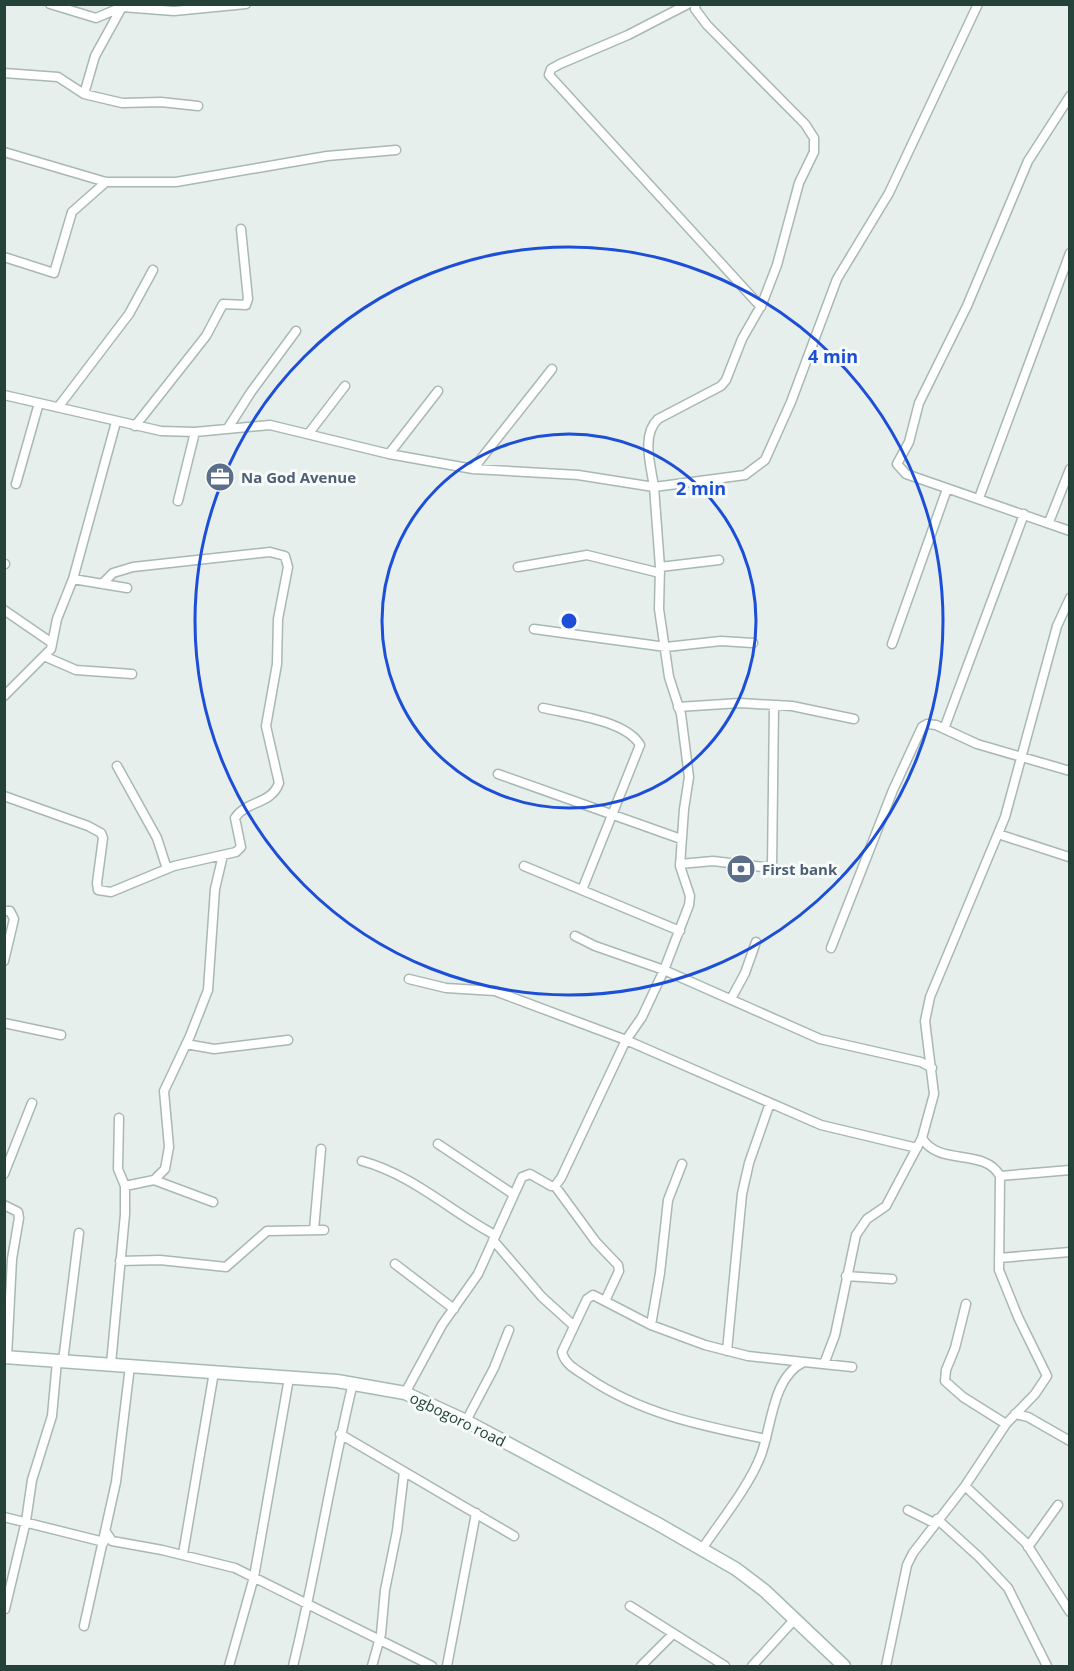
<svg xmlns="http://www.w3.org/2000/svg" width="1074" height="1671" font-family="'Open Sans',sans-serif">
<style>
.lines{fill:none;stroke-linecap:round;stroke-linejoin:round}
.street-casing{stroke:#a8b8b2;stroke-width:11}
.secondary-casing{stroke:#a4bbb3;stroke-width:15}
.street{stroke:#fff;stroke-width:8}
.secondary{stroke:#fff;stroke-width:12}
.ring{fill:none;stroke:#1d4ed8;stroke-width:3}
.labels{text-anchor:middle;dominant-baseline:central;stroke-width:6;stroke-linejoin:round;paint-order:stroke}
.service-label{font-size:15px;font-weight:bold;fill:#4e5e75;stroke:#f7fbf9;text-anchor:start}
.street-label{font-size:15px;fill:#24423a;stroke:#f7fbf9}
.centre{fill:#1d4ed8;stroke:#f7fbf9;stroke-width:3}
.ring-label{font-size:18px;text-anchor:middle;font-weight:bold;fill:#1d4ed8;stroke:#f7fbf9;stroke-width:6;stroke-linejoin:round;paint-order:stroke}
</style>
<rect width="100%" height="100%" fill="#e6efeb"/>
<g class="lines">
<g class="street-casing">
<path id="street" d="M50 4 96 18 122 7 174 11 246 4
M688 4 628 35 560 64 551 69 549 75 761 307
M4 73 58 77 84 94 122 103 161 102 198 106
M84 94 95 56 122 7
M1070 96 1028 161 967 306 919 403 909 442 897 464 906 474 1070 531
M4 152 106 182H176L327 156 396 150
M4 257 54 273 72 212 106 182
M4 395 161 431 195 432 270 425 389 454 473 469 578 475 654 487C651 466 641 435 658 419L721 386 726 380 742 339 762 304 777 265 799 183 814 152V138L805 124 707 25 695 9 696 4
M59 406 129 314 153 270
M135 426 206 336 223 304 246 305 248 299 241 229
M228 428 251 392 296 331
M309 433 345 386
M389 454 438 391
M473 469 552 369
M16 484 39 403
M979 498 1070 253
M178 501 195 432
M1049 522 1070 469
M4 564H5
M518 567 587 555 660 573
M660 567 719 560
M73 579 116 422
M4 610 52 643
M534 629 666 647 721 641 753 643
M892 644 947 489
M46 657 76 670 132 674
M4 696 51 649 57 619 73 579 127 588
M678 707 740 703 792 706 854 719
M543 708C569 714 626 720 640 745L582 890
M944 729 1024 514
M117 766 157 838 167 869
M498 774 681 839
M4 796 88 826 101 833 103 838 97 883 98 890 111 892 174 866 236 852 241 847 235 818C247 800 271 805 279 783L266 726 277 664 278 619 288 567 285 556 270 552 133 567 113 573 102 584
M998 834 1069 857
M680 864 713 861 805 872
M524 866 680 931
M772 867 774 705
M4 911H10L14 919 4 961
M575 936 595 946 664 970 820 1039 921 1062 932 1068
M831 948 893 790 922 727 927 724 936 725 977 744 1070 771
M409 979 446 988 495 991 626 1040 821 1125 917 1148
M731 999 745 973 756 942
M4 1023 61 1035
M186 1044 214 1049 288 1040
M438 1144 513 1194
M362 1161C413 1175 450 1211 495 1235
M4 1174 32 1103
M1000 1176 1070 1170
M154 1180 213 1202
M125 1186 154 1180 165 1169 169 1147 164 1091 190 1036 208 990 215 889 223 855
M555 1186 596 1242 618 1265 619 1271 605 1301
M4 1205 18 1212 19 1218 12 1259 7 1357
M314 1230 321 1149
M493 1240 542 1297 574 1326
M999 1258 1070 1252
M120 1261 160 1260 226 1267 267 1231 324 1230
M395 1264 454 1309
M846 1276 892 1279
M966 1304 955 1348 946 1370 945 1381 963 1397 1006 1424
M651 1325 660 1273 668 1200 682 1164
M727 1351 742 1194 749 1163 770 1103
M63 1361 79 1233
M111 1364 125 1214V1186L118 1169 119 1118
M824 1364 835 1335 856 1235 867 1219 886 1206 922 1138 934 1094 925 1021 930 997 1005 817 1057 626 1070 598
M405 1393 442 1325 478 1274 522 1177 530 1174 551 1186H555L561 1178 626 1040 642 1017 664 970 689 905 690 896 680 866 684 809 689 777 681 714 669 677 659 609 660 567 654 487 745 475 765 460 791 402 837 279 889 193 978 4
M1015 1414 1028 1417 1070 1441
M466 1421 494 1368 509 1330
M340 1434 514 1536
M766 1439C703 1426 641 1414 587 1377 577 1370 565 1365 562 1352L587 1299 593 1295 651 1325 705 1345 748 1356 804 1362
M965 1486 1026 1543 1070 1612
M908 1510 934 1523
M4 1517 104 1542
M937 1519 979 1557 1008 1588 1047 1666
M106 1532 112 1541 162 1550 235 1568 432 1666
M1028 1547 1058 1505
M702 1549C720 1522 750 1485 761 1455 772 1426 772 1377 804 1362L852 1367
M183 1554 214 1372
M630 1606 725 1666
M5 1609 26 1521 32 1480 52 1416 57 1361
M84 1626 116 1482 130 1366
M229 1666 254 1577 289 1378
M293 1666C316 1573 330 1477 353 1383
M372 1666 381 1634 385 1590 397 1531 404 1472
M447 1666 476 1513
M641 1666 672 1635
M752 1666 794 1620
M886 1666 907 1565 913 1553 965 1486 1006 1424 1035 1394 1047 1376 1018 1317 999 1270 1000 1176C984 1147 939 1167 922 1138"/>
</g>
<g class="secondary-casing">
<path id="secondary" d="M4 1357 337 1381 405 1393 466 1421 658 1524 736 1569 765 1591 844 1666"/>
</g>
<use href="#street" class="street"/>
<use href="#secondary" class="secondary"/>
</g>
<g class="ring">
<circle cx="569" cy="621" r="187"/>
<circle cx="569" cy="621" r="374"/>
</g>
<defs>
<g id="office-disc" transform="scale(1.5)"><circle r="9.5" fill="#5c6f8a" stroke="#f7fbf9"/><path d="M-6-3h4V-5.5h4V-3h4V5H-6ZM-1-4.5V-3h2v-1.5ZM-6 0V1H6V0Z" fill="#fff"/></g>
<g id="bank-disc" transform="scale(1.5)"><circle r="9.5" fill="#5c6f8a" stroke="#f7fbf9"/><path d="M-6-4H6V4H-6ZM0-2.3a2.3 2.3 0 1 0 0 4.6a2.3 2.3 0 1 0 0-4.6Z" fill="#fff"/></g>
</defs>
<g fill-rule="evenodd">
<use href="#office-disc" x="220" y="477"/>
<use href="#bank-disc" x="741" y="869"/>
</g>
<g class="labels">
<g class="service-label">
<text x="241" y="477">Na God Avenue</text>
<text x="762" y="869">First bank</text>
</g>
<g class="street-label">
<text transform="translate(458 1419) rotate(26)">ogbogoro road</text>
</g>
</g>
<circle cx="569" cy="621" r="9" class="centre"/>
<g class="ring-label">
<text x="833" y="363">4 min</text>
<text x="701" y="495">2 min</text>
</g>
<rect width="1074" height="1671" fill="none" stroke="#24423a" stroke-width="12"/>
</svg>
